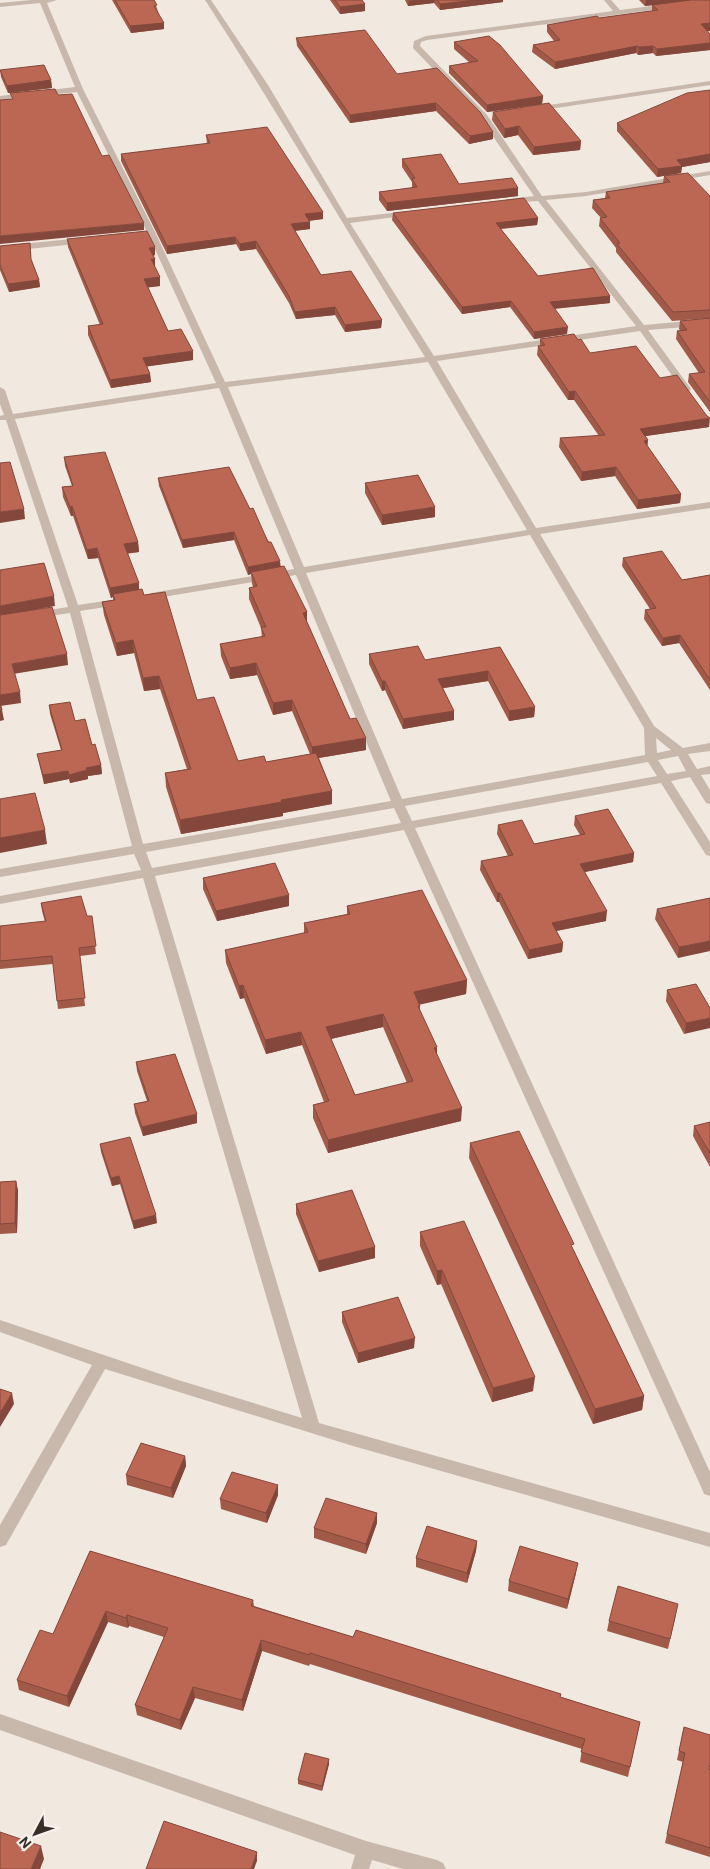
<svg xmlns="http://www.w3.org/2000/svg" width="710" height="1869" font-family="Roboto,sans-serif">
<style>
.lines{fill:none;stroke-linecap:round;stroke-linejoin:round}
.minor{fill:#c8b8ac;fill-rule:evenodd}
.wall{fill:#a15948;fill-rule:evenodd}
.shaded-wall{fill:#83483b}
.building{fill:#bb6754;stroke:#83483b;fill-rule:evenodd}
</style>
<rect width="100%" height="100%" fill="#f1e8e0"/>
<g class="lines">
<path class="minor" d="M31 0H57L47 3 83 89 156 234 225 382 425 357C351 239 281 117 205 0H211L268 85 347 218 410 211 414 213 410 215 350 223 434 356 636 326 538 201 506 203V199H509L534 196 481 119 413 48 414 41 426 36 613 11 604 0H611L620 10 667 4 670 6 667 8 427 40 421 42 420 46 487 115 542 196 586 192 710 171V175L586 196 546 200 644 325 710 319V325L648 330 691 389 689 391H683L640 331 437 361 536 528 710 502V508L540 534 654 726 683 748 710 743V751L688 754 697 769 710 766V774L701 775 710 790V804L706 803 690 777 671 781 710 842V856L706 855 661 783 415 828 710 1472V1496L704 1494 702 1489 404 830 155 876 319 1423 710 1533V1547L353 1446 105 1369 6 1545 0 1547V1525L92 1365 0 1332V1320L175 1379 302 1418 143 878 0 904V896L141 870 134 854 0 877V869L132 846 70 613 37 618 32 615 37 612 68 607 6 420H0V416L4 415 0 404V387L5 390 13 414 216 383 148 234 77 92 0 100V96L75 87 40 3 0 7V3ZM428 362 527 530 304 567 228 387ZM219 388 294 569 151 593 146 596 151 599 296 575 391 801 143 844 80 611 118 605 123 602 118 599 78 605 15 419ZM530 535 644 728 645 755 402 799 306 573ZM656 738 671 750 657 753ZM678 756 686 771 667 774 658 760ZM648 762 657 776 412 821 405 806ZM394 808 401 823 152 868 146 852Z
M710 81V85L536 111 532 109 536 107Z
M82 238 86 241 85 243 0 252V246Z
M0 1714 366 1841 437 1860 443 1863 446 1869H403L372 1860 369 1869H351L355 1855 0 1730Z"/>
</g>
<path class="wall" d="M112 0H154L164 29 131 33Z
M330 0H362L365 11 340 14Z
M405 0H503V2L440 10 434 3 408 6Z
M639 0H710V31H707L710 34V50L656 56 653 53 638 55 636 53 555 69 532 52 533 45 554 41 547 32V25L652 11V5L662 4 645 6Z
M296 38 397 74 493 139 469 144 436 111 350 123 297 46Z
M454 42 543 96 542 104 487 112 449 73V66L470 63 454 49Z
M0 70 51 80 52 88 8 93 1 77Z
M710 90V162L682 167 681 173 657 177 617 131V123Z
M493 112 581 141 580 150 533 155 518 135 504 138 492 120Z
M206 135 323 219 309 221 310 229 295 231 321 275 382 320 381 328 345 332 335 315 296 319 289 303 256 249 240 251 236 244 167 254 121 161V154L207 144Z
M402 159 459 184 518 188V196L387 211 379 200V192L412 188V182L402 167Z
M664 176 710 196V318L672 321 616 252V248L599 226 600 218H601L592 208 593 200 605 198 606 192 663 183Z
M393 213 538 218 537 225 501 229 538 276 610 296V303L554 309 567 334 534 339 510 307 462 314 392 220Z
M67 239 155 255 153 256 155 267 160 277V286L148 287 168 331 193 360 147 366 150 374 151 382 111 388 88 335V326L100 325 68 247Z
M30 243 31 260 39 280 40 287 9 292 0 270V246Z
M710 318V412L688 382 689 374 699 373 676 339 677 331 680 330 679 329 680 321Z
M540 339 578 340 590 353 660 378 709 427 645 436 648 440 647 446 681 494 680 503 637 509 615 476 581 481 559 447 560 438 599 436 574 400H568L537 355 538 346H540Z
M64 457 138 542 139 552 127 553 139 589 144 595 197 700 238 761 266 762 310 754 292 711 273 715 257 675 230 679 221 656 220 644 262 637 261 628 249 599V588L253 587 252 583 251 574 248 575 234 540 183 548 159 486 158 478 250 509 280 561V567L307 612V622L350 719 366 750 319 758 332 791V804L283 813V816L181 834 166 787 165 773 187 769 160 689 144 691 134 653 117 656 104 615 102 602 113 600V597L111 598 98 558 88 559 73 516H71L63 497 62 487 72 486 65 466Z
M365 483 435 517 382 525 365 493Z
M623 558 682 580 710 575V690L679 643 662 646 644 619 645 610 650 609 622 566Z
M500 647 535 707 534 717 509 721 488 681 443 688 454 711V720L403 729 385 690 382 691 369 664V654L425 660Z
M49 705 75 721 92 745 101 765 102 774 88 776V779L70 783 69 779 44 784 39 763 37 754 61 750 50 714Z
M575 816 634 853 633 862 585 872 606 921 556 931 563 943 562 952 528 959 499 902H497L480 870 481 861 508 856 497 834 498 825 534 844 580 835 574 825Z
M203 878 289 906 217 921 203 889Z
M710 898 678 958 655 919 657 909Z
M41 903 87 916H92L96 954 80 956 85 1006 58 1009 53 964 0 969V926L45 922 42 911Z
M347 906 467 980 466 994 420 1004V1011L461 1121 328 1153 313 1118V1105L324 1102 302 1045 266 1054 244 998 240 999 226 963 225 950 304 933V923L347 914ZM383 1027 407 1083 355 1095 331 1039Z
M696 984 684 1034 666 1001 667 990Z
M136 1062 197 1123 143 1136 135 1113 134 1104 147 1101 137 1071Z
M710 1122V1167L693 1136 694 1126Z
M470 1143 574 1251 644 1396 642 1410 593 1424 469 1158Z
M100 1144 157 1223 134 1229 120 1184 112 1186 101 1152Z
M16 1181 18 1191 17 1233 0 1234V1182Z
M296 1204 375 1247V1258L319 1272 296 1214Z
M420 1232 533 1391 492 1402 441 1284 437 1285 420 1246Z
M342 1312 414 1348 358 1363 342 1322Z
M185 1456 186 1466 173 1498 127 1485 126 1475Z
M278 1485V1495L267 1523 221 1509 220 1499Z
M377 1523 366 1554 314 1538V1528Z
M477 1541 476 1551 467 1583 416 1567V1558Z
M90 1551 253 1600 254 1606 353 1637 561 1697 640 1722 628 1777 580 1762 582 1749 310 1664 309 1666 262 1651 243 1711 195 1698 181 1730 137 1715 135 1705 164 1637 129 1626 128 1628 108 1622 69 1707 19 1690 17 1680 53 1634Z
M576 1573 567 1609 508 1591 509 1581Z
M676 1614 668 1649 607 1631 609 1621Z
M684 1727 709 1769H710V1857L665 1843 683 1762 677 1760Z
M329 1759V1764L322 1791 298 1784V1780Z"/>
<path class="shaded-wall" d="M414 0H435L434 3 408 6 409 1Z
M476 0H503V2L440 10V4Z
M646 0H695L645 6Z
M365 4V11L340 14V7Z
M164 23V29L131 33 130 26Z
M710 23V31L700 32 701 24Z
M710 43V50L656 56 657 49Z
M637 46 636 53 555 69V62Z
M653 46V53L638 55 639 47Z
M51 80 52 88 8 93 7 86Z
M543 96 542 104 487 112V105Z
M436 103V111L350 123V115Z
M519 126 518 135 504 138 505 129Z
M493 132V139L469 144 470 136Z
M581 141 580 150 533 155 534 147Z
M710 154V162L682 167 681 173 657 177 658 169 677 160Z
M518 188V196L387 211V203Z
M323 212V219L305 221V214Z
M538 218 537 225 496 229V223Z
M310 222V229L291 231V224Z
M144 223V230L0 244V236Z
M235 237 236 244 167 254V246Z
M256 241V249L240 251V244Z
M155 247V255L150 256 149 248Z
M151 259H155V267L151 268Z
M160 277V286L144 288V279Z
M39 280 40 287 9 292 8 284Z
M610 296V303L549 309 550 302Z
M511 301 510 307 462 314V307Z
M335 307V315L296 319 295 312Z
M382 320 381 328 345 332V325Z
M568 327 567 334 534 339V332Z
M193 351V360L144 367 143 358Z
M150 374 151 382 111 388 110 380Z
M575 391 574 400H568L569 392Z
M710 418 709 427 639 437 640 429Z
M648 440 647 449 644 441Z
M616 467 615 476 581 481 582 472Z
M681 494 680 503 637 509 638 500Z
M72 506 73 516H71L70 507Z
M435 507V517L382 525V515Z
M24 509 25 519 0 523V512Z
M234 532V540L183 548 182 540Z
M138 542 139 552 125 554 124 544Z
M97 548 98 558 88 559 87 550Z
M280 561 281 569 251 572V574L248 575V567Z
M139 583V593L113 594V597L111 598 110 588Z
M54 596 55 606 0 616V606Z
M307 612V624L303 613Z
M680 635 679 643 662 646 663 638Z
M133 640 134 653 117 656 116 643Z
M67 654 68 665 13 674 12 664Z
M256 663 257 675 230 679V668Z
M488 671V681L438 689V679Z
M159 676 160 689 144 691 143 678Z
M382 681H385V690L382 691Z
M20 692 21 703 0 706V695Z
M292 700V711L273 715V703Z
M535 707 534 717 509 721V711Z
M0 710H2L4 720 0 721Z
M454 711V720L403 729V719Z
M366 738V750L312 759V747Z
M101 765 102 774 88 776V779L70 783 69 775 86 768Z
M68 771 69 779 44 784 43 775Z
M332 791V804L283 813V816L181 834 180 820 281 800Z
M45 830 47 844 0 853V838Z
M634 853 633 862 580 873V864Z
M497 893H500L499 902H497Z
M289 895V906L217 921 216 911Z
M607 911 606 921 551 932 552 923Z
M710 941V951L678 958 679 947Z
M563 943 562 952 528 959 529 950Z
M467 980 466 994 414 1006V992Z
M243 985 244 998 240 999 239 986Z
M383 1014V1027L326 1040V1027Z
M710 1018V1028L684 1034 686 1023Z
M301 1032 302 1045 266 1054 265 1040Z
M437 1047V1060L434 1048Z
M462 1108 461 1121 328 1153V1140Z
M197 1114V1123L143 1136 142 1127Z
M119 1176 120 1184 112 1186 111 1178Z
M16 1181 18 1191 17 1233 15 1223Z
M156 1215 157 1223 134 1229 133 1221Z
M375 1247V1258L319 1272 318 1261Z
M442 1270 441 1284 437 1285V1271Z
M415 1338 414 1348 358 1363V1353Z
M535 1377 533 1391 492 1402 493 1388Z
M12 1393 14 1404 0 1427V1413Z
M644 1396 642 1410 593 1424 595 1409Z
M185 1456 186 1466 173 1498 171 1488Z
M278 1485V1495L267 1523 266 1513Z
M377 1513V1523L366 1554V1544Z
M477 1541 476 1551 467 1583V1573Z
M578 1563 576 1573 567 1609 568 1599Z
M106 1611 108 1622 69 1707 67 1696Z
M127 1615 129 1626 128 1628 126 1618Z
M261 1640 262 1651 243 1711 242 1700Z
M193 1687 195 1698 181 1730 180 1720Z
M329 1759V1764L322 1791V1786Z
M41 1846 44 1859 40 1869H31Z
M257 1852V1861L254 1869H251Z"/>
<path class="building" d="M115 0H154L157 5 154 6 164 23 130 26Z
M335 0H362L365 4 340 7Z
M437 0H476L440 4Z
M691 0H710V23L701 24 710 34V43L657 49 653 46 639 47 637 46 555 62 533 45 560 40 547 25 597 16 599 18 658 10 652 5Z
M365 30 397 74 437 68 480 112 493 132 470 136 436 103 350 115 296 38Z
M489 36 500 45 543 96 487 105 449 66 478 61 454 42Z
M44 65 51 80 7 86 0 70Z
M55 89 58 95 72 94 102 156 109 155 144 223 0 236V100L13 99 10 93Z
M710 90V154L677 160 682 166 658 169 617 123 687 93Z
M549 103 581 141 534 147 519 126 505 129 493 112Z
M267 127 323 212 305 214 310 222 291 224 321 275 351 271 382 320 345 325 335 307 295 312 289 296 256 241 240 244 235 237 167 246 121 154 210 143 206 135Z
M441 154 459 184 512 178 518 188 387 203 379 192 417 187 412 179 415 178 402 159Z
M688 173 710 196V310L673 312 617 244 620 243 600 218 607 217 593 200 610 198 606 192 670 182 664 176Z
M524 198 538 218 496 223 538 276 593 268 610 296 550 302 568 327 534 332 511 301 462 307 393 213Z
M147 231 155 247 149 248 155 259H151L160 277 144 279 168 331 181 329 193 351 143 358 150 374 110 380 88 326 103 324 67 239Z
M30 243 31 259 39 280 8 284 0 265V246Z
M710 318V402L689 374 705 372 677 331 687 330 680 321Z
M574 334 578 340 581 339 590 353 636 346 660 378 677 375 707 416 710 418 640 429 648 440 644 441 681 494 638 500 616 467 582 472 560 438 605 435 575 391 569 392 538 346 545 345 540 339Z
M105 452 138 542 124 544 139 583 110 588 97 548 87 550 72 506 70 507 62 487 73 486 64 457Z
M10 462 24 509 0 512V463Z
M229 467 250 509 253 508 268 542H271L280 561 248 567 234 532 182 540 158 478Z
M418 475 435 507 382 515 365 483Z
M662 551 682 580 710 575V680L680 635 663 638 645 610 656 608 623 558Z
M44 563 54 596 0 606V570Z
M284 566 307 612 303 613 350 719 356 718 366 738 312 747 292 700 273 703 256 663 230 668 220 644 265 636 261 627H266L249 588 257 586 251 572Z
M142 589 144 595 165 592 197 700 214 697 238 761 264 756 266 762 316 753 332 791 281 800 282 802 180 820 165 773 191 769 159 676 143 678 133 640 116 643 102 602 115 600 113 594Z
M52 607 67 654 12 664 20 692 0 695V615Z
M418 646 425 660 500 647 535 707 509 711 488 671 438 679 454 711 403 719 385 681H382L369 654Z
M0 702 2 710H0Z
M70 702 75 721 85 719 92 745 95 744 101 765 86 768 87 770 69 775 68 771 43 775 37 754 62 750 49 705Z
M35 793 45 830 0 838V799Z
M608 809 634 853 580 864 607 911 552 923 563 943 529 950 500 893H497L481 861 513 855 498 825 522 820 534 844 585 834 575 816Z
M275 863 289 895 216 911 203 878Z
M422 890 467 980 414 992 420 1006H418L437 1047 434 1048 462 1108 328 1140 313 1105 329 1101 301 1032 265 1040 243 985 239 986 225 950 308 932 304 923 350 914 347 906ZM383 1014 413 1081 355 1095 326 1027Z
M81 896 87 916H92L96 946 79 948 85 998 57 1001 52 956 0 961V926L46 921 41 903Z
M710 898V941L679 947 657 909Z
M696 984 710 1008V1018L686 1023 667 990Z
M175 1054 197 1114 142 1127 134 1104 149 1101 136 1062Z
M710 1122V1153L694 1126Z
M519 1131 574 1244 571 1245 644 1396 595 1409 470 1143Z
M130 1137 156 1215 133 1221 119 1176 111 1178 100 1144Z
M16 1181 15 1223 0 1224V1182Z
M352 1190 375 1247 318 1261 296 1204Z
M464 1221 535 1377 493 1388 442 1270 437 1271 420 1232Z
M398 1297 415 1338 358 1353 342 1312Z
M0 1389 12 1393 0 1413Z
M141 1443 185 1456 171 1488 126 1475Z
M232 1472 278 1485 266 1513 220 1499Z
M326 1498 377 1513 366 1544 314 1528Z
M427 1526 477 1541 467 1573 416 1558Z
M520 1546 578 1563 568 1599 509 1581Z
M90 1551 253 1600 251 1606 353 1637 356 1630 561 1694 560 1697 640 1722 630 1767 581 1752 585 1739 310 1653 309 1655 261 1640 242 1700 193 1687 180 1720 135 1705 168 1628 127 1615 126 1618 106 1611 67 1696 17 1680 40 1630 53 1634Z
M618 1586 678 1604 670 1639 609 1621Z
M684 1727 710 1735V1764L709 1769H710V1848L667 1834 685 1753 679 1751Z
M305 1753 329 1759 322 1786 298 1780Z
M164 1821 257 1852 251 1869H146Z
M0 1832 41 1846 31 1869H0Z"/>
<g transform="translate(35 1834) rotate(229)" stroke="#f9f2ec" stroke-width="4" paint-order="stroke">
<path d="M0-4L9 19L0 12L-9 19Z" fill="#372e2b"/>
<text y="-8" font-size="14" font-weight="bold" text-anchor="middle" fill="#372e2b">N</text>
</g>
</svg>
